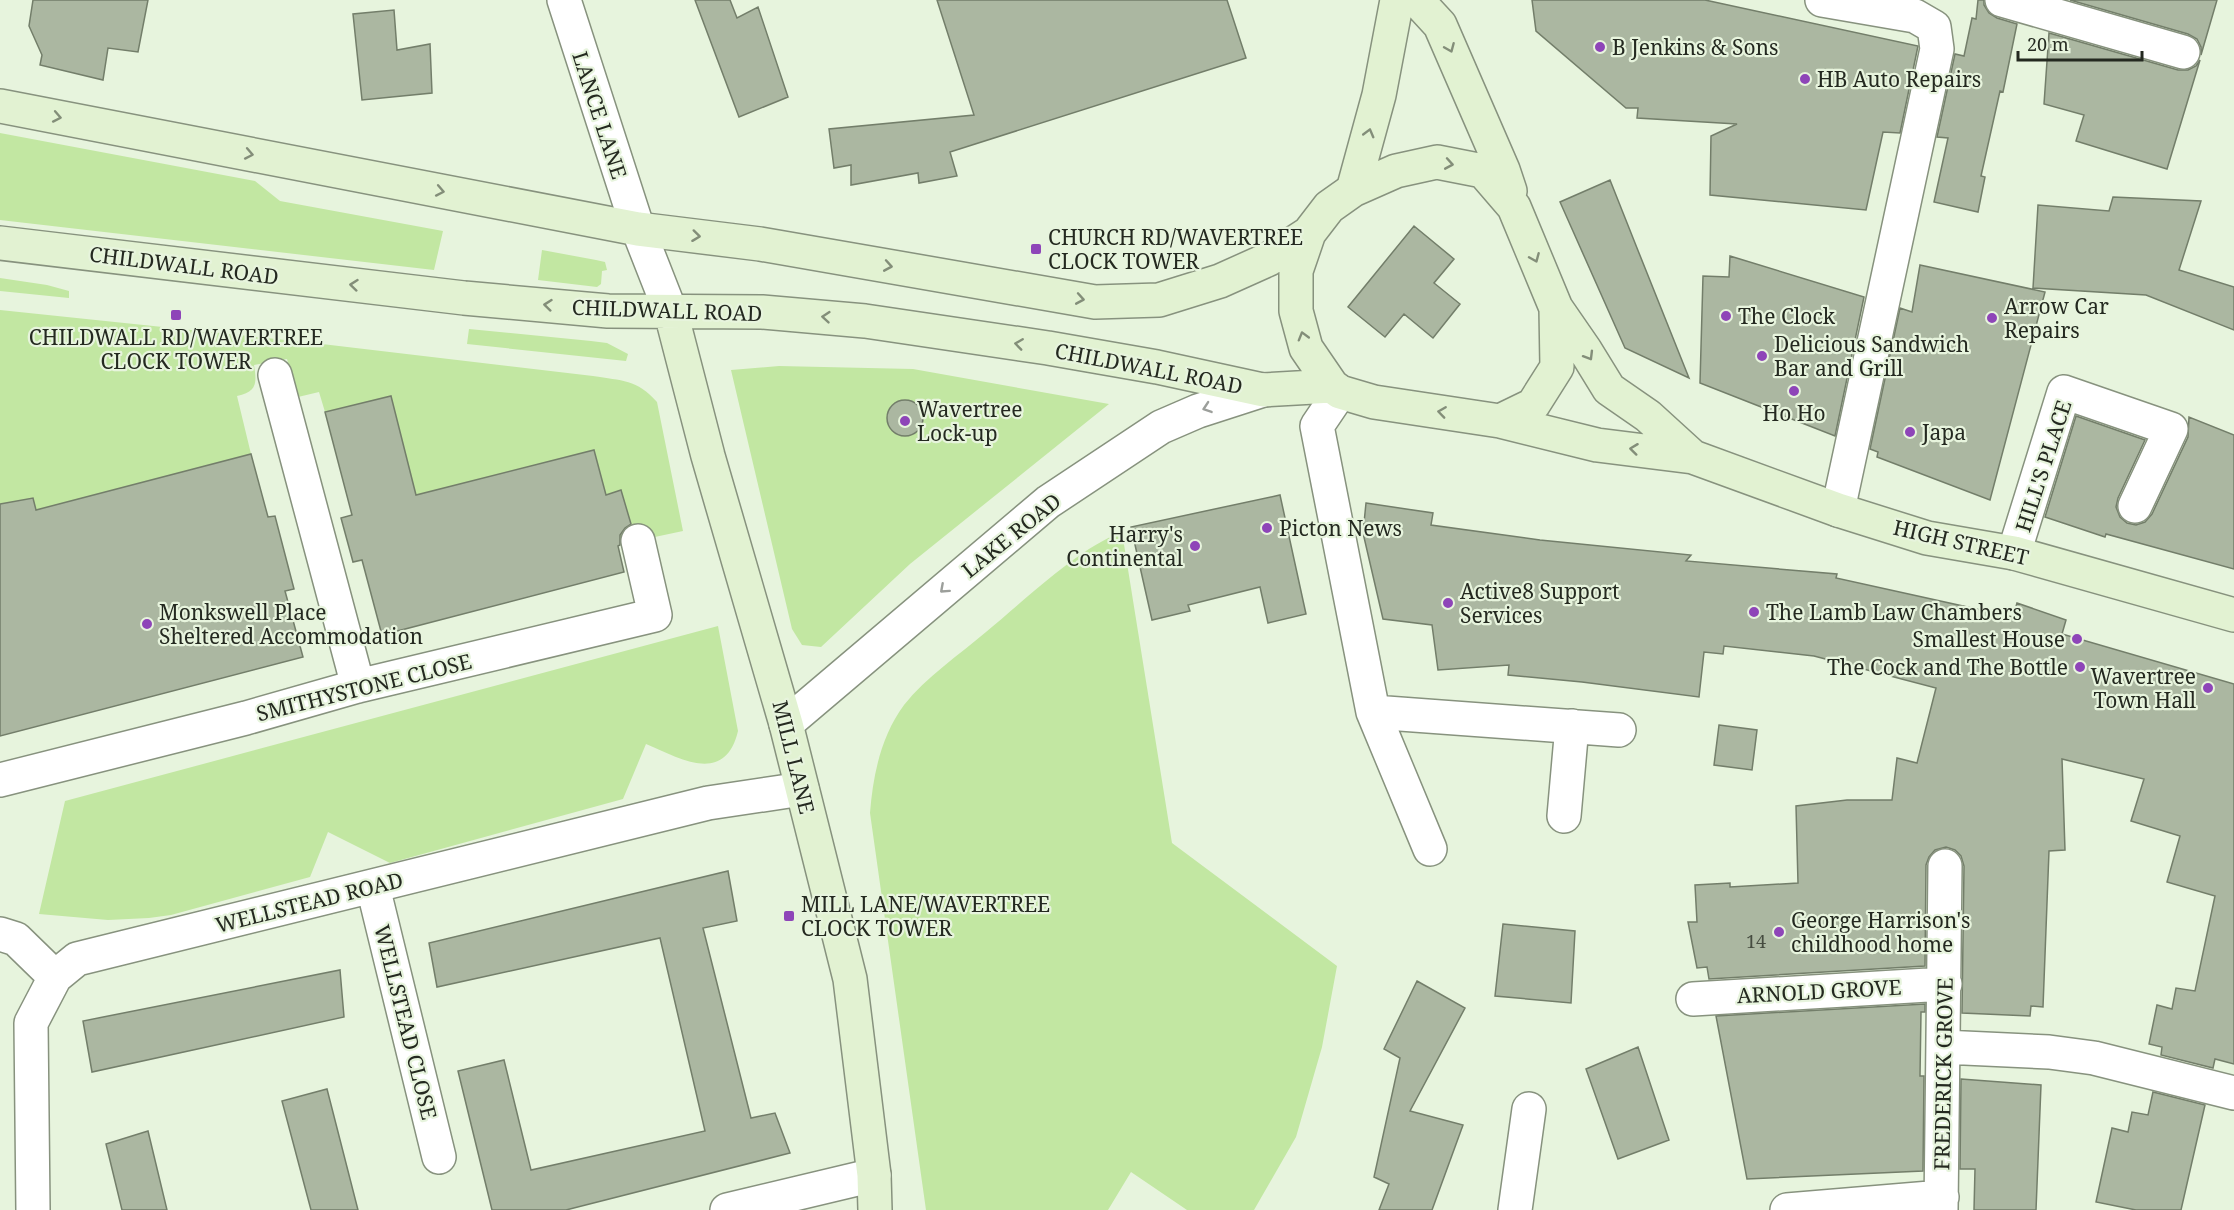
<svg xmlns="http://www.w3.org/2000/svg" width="2234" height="1210" font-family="'Noto Serif',serif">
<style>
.green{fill:#c2e7a2}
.building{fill:#abb7a1;stroke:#737e6a;stroke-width:1.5}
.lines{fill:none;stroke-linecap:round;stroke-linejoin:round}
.street-casing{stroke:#87927e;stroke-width:36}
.secondary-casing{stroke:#87927e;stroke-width:36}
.street{stroke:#fff;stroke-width:33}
.secondary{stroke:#e2f2d2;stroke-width:33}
.oneway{stroke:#838e79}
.oneway2{stroke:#9c9f9b}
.poi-dot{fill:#8e45b8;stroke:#e7f4dd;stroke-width:2}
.labels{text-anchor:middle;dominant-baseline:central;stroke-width:4.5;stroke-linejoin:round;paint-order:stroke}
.number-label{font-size:18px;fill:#464c40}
.poi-label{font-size:21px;fill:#242920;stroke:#e7f4dd;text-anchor:start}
.street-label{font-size:21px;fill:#242920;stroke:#e7f4dd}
</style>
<rect width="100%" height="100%" fill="#e7f4dd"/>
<path class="green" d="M0 133 255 181 280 201 443 231 434 270 0 220Z
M542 250 596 260 605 262 607 270 602 271 601 284 597 287 538 280Z
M0 278 47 285 69 291V298L0 291Z
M0 310 305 342 593 376C622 381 637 379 657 402L683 531 617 545 611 523 629 518 621 491 606 495 594 450 416 495 391 396 325 412 319 392 298 397 287 359 254 365C257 383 257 392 237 396L251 454 36 510 33 498 0 504Z
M469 329 591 341 607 343 628 354 626 361 467 344Z
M779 366 913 369 1109 404 910 564 821 647 802 645 792 629 731 370Z
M1122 532 1172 843 1337 966 1322 1047 1296 1137 1254 1210H1187L1131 1172 1108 1210H926L870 813C873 775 881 736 904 705 926 677 959 655 986 632 1023 602 1078 548 1122 532Z
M718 626 738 731C725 786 679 758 646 744L623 799 390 863 328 832 310 877 171 915 149 918 108 920 39 914 65 801Z"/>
<path class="building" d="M33 0H148L138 52 108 48 103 80 40 65 42 55 29 26Z
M695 0H730L737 18 758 7 788 97 739 117Z
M937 0H1227L1246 58 950 152 957 176 919 183 918 173 851 185V165L834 168 829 129 974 115Z
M1532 0H1705L1918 46 1900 133 1883 132 1866 210 1710 195 1711 136 1737 124 1637 118 1638 108H1626L1536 31Z
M1978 0H1984V5L1989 13 1997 18 2017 24 2003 92 2000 91 1981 176 1985 177 1978 212 1934 202 1948 138 1937 137 1955 54 1964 56 1972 18 1976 19Z
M2070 0H2217L2201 55V47L2197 39 2188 34Z
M394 10 397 50 430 44 432 93 362 100 353 14Z
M2049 33 2178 70H2188L2196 66 2200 60 2167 169 2076 141 2084 115 2044 104Z
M1610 180 1635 243 1689 378 1625 348 1560 202Z
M2113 197 2201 201 2179 270 2234 287V330L2146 295 2033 288 2038 205 2109 211Z
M1414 226 1454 259 1434 283 1460 304 1433 338 1404 314 1385 337 1348 307Z
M1730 256 1864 297 1835 436 1700 383 1703 276 1729 277Z
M1920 265 2045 292 1990 500 1877 457 1878 452 1870 449 1900 308 1912 312Z
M391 396 416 495 594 450 606 495 621 490 631 524 625 528 620 535V545L618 546 624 572 382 635 362 560 353 562 341 518 352 515 325 412Z
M887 418a18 18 0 1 1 36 0a18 18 0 1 1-36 0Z
M2076 416 2145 440 2118 498 2116 507 2120 517 2127 523 2136 525 2145 522 2152 514 2188 437 2189 417 2234 435V569L2106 534 2105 537 2045 517Z
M251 454 268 517 275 516 294 589 285 591 303 657 0 736V504L33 498 36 510Z
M1280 495 1306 614 1268 623 1260 587 1188 605 1190 611 1152 620 1131 527Z
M1366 503 1433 513 1431 525 1540 540 1691 555 1686 561 1837 574 1836 578 2013 617 2017 603 2066 620 2062 634 2234 684V1064L2215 1059 2213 1068 2161 1055 2162 1047 2149 1044 2157 1005 2172 1009 2176 988 2195 991 2215 896 2167 882 2180 836 2131 821 2144 779 2062 759 2065 850 2049 851 2043 1007 2031 1006 2030 1016 1962 1013 1964 866 1961 856 1955 850 1946 847 1935 850 1929 857 1926 865 1925 966 1709 979 1707 967 1697 968 1688 922H1697L1695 885 1730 883V887L1798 883 1796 806 1847 800H1892L1897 758 1917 763 1936 688 1814 656 1724 646 1723 654 1704 652 1699 697 1582 682 1508 675 1509 665 1438 670 1432 625 1383 619 1363 533Z
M1719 725 1757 730 1752 770 1714 765Z
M728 871 737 921 703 928 751 1118 775 1113 790 1153 566 1210H492L458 1071 504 1060 531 1170 705 1131 660 938 437 987 429 943Z
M1503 924 1575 931 1571 1003 1495 996Z
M340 970 344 1017 92 1072 83 1021Z
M1417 981 1465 1008 1410 1111 1463 1125 1432 1210H1379L1389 1184 1374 1177 1400 1058 1384 1049Z
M1925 1004V1012H1921L1920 1076H1924L1923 1171 1747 1179 1716 1016Z
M1638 1047 1669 1140 1618 1159 1586 1069Z
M1961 1079 2041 1085 2036 1210H1974L1975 1169H1960Z
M327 1089 358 1210H311L282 1101Z
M2153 1092 2205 1105 2181 1210H2136L2096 1202 2112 1128 2128 1132 2132 1112 2148 1115Z
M148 1131 167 1210H122L106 1144Z"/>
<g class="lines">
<g class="street-casing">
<path id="street" d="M564 0 638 229 671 313
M1822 0 1915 16 1934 27 1937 49 1838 510
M2002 0 2183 52
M275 375 358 686
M1340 392 1317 426 1373 712 1430 849
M2014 553 2064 392 2171 429 2135 506
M1373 712 1619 730
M786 724 1048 502 1161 427 1198 411 1263 390
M0 780 246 718 358 686 655 615 638 541
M1564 816 1572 726
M373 887 439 1157
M0 934 16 939 55 977
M1693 999 1945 984
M1943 1047 2049 1052 2094 1058 2234 1093
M33 1210 31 1023 55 977 77 959 708 803 802 789
M727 1210 874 1175
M1515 1210 1529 1109
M1787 1210 1942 1197
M1941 1210 1945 866"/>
</g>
<g class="secondary-casing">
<path id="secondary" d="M1417 0 1440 25 1503 170 1510 191
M0 106 638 229 760 244 1095 302 1159 300 1220 281 1269 259 1309 233
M1353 190 1379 95 1397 0
M0 243 464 298 608 311 762 312 865 321 1048 348 1157 367 1263 390 1332 386
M1556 308 1585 350 1609 389 1648 416 1693 457
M671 313 708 456 786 724 850 979 874 1175 875 1210
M1500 421 1533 405 1557 367 1556 308 1514 207 1483 171 1437 162 1396 171 1353 190 1329 207 1309 233 1296 271V311L1306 348 1332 386 1340 392 1374 402 1500 421 1597 445 1693 457 1838 510 1927 538 2014 553 2234 615"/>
</g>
<use href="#street" class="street"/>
<use href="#secondary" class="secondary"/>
</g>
<defs><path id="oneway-chevron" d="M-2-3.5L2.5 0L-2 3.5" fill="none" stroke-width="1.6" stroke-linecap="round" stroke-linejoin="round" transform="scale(1.5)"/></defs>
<g class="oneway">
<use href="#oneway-chevron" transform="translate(1450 48) rotate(67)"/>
<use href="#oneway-chevron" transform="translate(57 117) rotate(11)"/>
<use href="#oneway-chevron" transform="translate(1369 133) rotate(-75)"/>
<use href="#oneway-chevron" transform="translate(249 154) rotate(11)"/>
<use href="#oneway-chevron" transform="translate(1449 164) rotate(10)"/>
<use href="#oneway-chevron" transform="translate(440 191) rotate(11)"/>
<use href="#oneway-chevron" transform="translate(696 236) rotate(7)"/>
<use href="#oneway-chevron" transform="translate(1535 258) rotate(67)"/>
<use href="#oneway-chevron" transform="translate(888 266) rotate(10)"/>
<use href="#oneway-chevron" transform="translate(354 285) rotate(-174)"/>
<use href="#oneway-chevron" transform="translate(1080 299) rotate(10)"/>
<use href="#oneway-chevron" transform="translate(548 305) rotate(-174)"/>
<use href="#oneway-chevron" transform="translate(826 317) rotate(-175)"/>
<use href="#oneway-chevron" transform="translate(1303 336) rotate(-106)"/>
<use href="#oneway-chevron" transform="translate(1019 344) rotate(-172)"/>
<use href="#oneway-chevron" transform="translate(1589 356) rotate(59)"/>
<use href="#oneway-chevron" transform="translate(1442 412) rotate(-172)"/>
<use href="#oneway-chevron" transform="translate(1634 449) rotate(-173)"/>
</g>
<g class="oneway2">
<use href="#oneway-chevron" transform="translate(1207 408) rotate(161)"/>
<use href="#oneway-chevron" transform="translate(944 589) rotate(138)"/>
</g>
<g class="poi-dot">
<circle cx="1600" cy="47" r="6"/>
<circle cx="1805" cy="79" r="6"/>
<rect x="1030" y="243" width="12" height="12" rx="3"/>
<rect x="170" y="309" width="12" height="12" rx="3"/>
<circle cx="1726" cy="316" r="6"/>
<circle cx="1992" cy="318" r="6"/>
<circle cx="1762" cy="356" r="6"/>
<circle cx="1794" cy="391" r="6"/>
<circle cx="905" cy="421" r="6"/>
<circle cx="1910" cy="432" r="6"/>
<circle cx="1267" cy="528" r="6"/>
<circle cx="1195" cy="546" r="6"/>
<circle cx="1448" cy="603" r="6"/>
<circle cx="1754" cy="612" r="6"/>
<circle cx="147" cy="624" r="6"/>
<circle cx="2077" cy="639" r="6"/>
<circle cx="2080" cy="667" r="6"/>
<circle cx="2208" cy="688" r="6"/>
<rect x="783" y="910" width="12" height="12" rx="3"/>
<circle cx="1779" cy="932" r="6"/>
</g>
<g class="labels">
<g class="number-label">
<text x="1756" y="941">14</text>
</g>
<g class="poi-label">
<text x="1612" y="47">B Jenkins &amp; Sons</text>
<text x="1817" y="79">HB Auto Repairs</text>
<text x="1048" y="237">CHURCH RD/WAVERTREE<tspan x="1048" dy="24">CLOCK TOWER</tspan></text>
<text x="2004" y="306">Arrow Car<tspan x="2004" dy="24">Repairs</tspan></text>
<text x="1738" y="316">The Clock</text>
<text x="176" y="337" text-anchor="middle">CHILDWALL RD/WAVERTREE<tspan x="176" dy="24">CLOCK TOWER</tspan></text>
<text x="1774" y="344">Delicious Sandwich<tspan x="1774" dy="24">Bar and Grill</tspan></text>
<text x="917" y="409">Wavertree<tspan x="917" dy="24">Lock-up</tspan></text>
<text x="1794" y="413" text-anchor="middle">Ho Ho</text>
<text x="1922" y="432">Japa</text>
<text x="1279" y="528">Picton News</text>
<text x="1183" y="534" text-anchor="end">Harry's<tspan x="1183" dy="24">Continental</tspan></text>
<text x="1460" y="591">Active8 Support<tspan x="1460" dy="24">Services</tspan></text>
<text x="159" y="612">Monkswell Place<tspan x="159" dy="24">Sheltered Accommodation</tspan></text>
<text x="1766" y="612">The Lamb Law Chambers</text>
<text x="2065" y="639" text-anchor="end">Smallest House</text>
<text x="2068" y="667" text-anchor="end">The Cock and The Bottle</text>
<text x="2196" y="676" text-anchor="end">Wavertree<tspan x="2196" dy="24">Town Hall</tspan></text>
<text x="801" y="904">MILL LANE/WAVERTREE<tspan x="801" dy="24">CLOCK TOWER</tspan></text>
<text x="1791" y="920">George Harrison's<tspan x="1791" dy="24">childhood home</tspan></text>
</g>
<g class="street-label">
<text transform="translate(600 115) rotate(72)">LANCE LANE</text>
<text transform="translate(184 265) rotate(7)">CHILDWALL ROAD</text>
<text transform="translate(667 310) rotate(2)">CHILDWALL ROAD</text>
<text transform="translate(1149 368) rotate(11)">CHILDWALL ROAD</text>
<text transform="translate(2043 466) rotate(-72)">HILL'S PLACE</text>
<text transform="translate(1011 535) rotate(-39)">LAKE ROAD</text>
<text transform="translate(1961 542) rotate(13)">HIGH STREET</text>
<text transform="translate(364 687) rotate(-14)">SMITHYSTONE CLOSE</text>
<text transform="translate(794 757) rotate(76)">MILL LANE</text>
<text transform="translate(309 902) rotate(-14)">WELLSTEAD ROAD</text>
<text transform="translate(1819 991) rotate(-3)">ARNOLD GROVE</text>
<text transform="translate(406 1022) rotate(76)">WELLSTEAD CLOSE</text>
<text transform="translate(1943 1074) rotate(-89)">FREDERICK GROVE</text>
</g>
</g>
<path d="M2018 51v9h124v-9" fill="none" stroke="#242920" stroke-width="3"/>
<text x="2027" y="51" font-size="18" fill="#242920" stroke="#e7f4dd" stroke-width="4.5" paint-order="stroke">20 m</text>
</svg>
